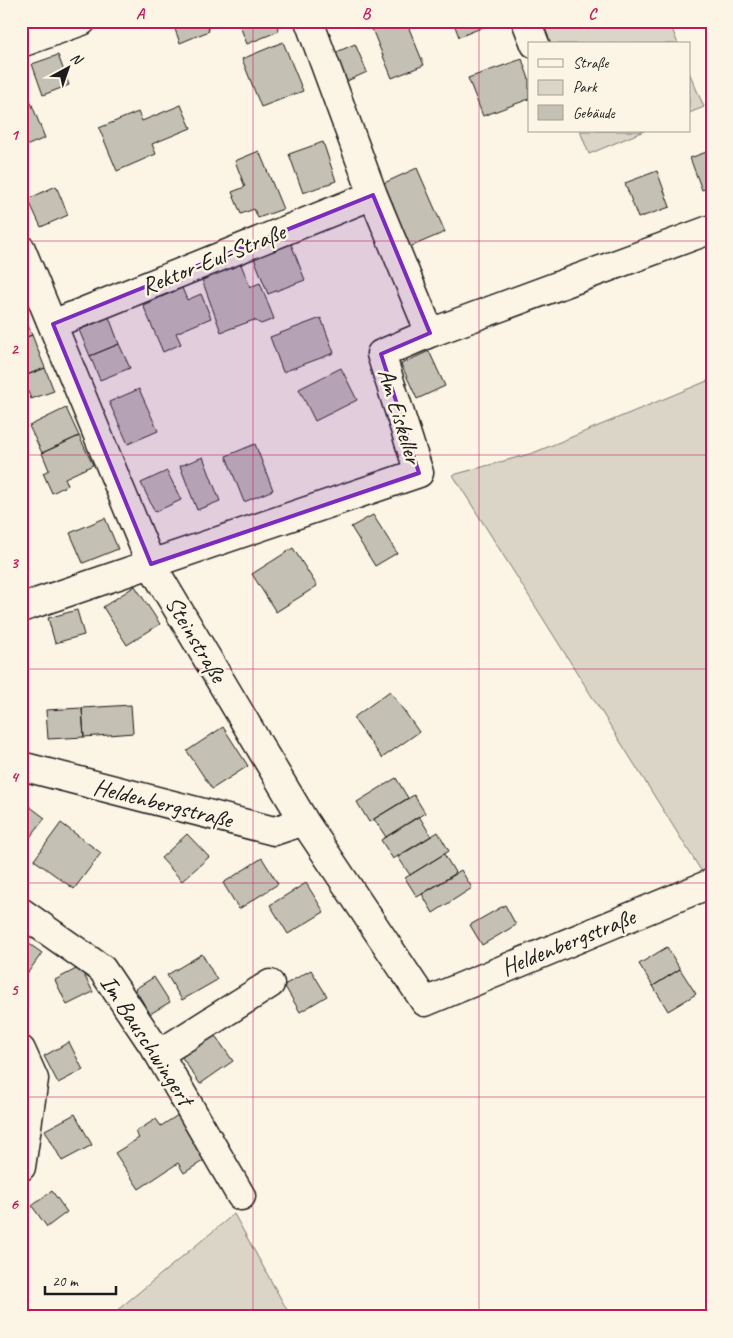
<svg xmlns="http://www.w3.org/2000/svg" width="733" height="1338" font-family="Caveat,sans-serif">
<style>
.green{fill:#dbd5c8;stroke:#7c7872}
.building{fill:#c4c0b3;stroke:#1c1c1c}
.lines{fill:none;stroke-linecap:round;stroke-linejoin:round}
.minor-casing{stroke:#1c1c1c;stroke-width:31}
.minor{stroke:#fcf5e5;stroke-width:28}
.marked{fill:#7b2cbf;fill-opacity:0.2;stroke:#7b2cbf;stroke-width:4;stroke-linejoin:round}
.grid{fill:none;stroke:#c2185b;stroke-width:1;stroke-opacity:0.55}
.labels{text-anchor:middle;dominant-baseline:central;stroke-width:5;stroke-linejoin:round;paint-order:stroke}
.street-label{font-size:24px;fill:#1c1c1c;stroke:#fcf5e5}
.neatline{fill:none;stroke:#c2185b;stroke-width:2}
.grid-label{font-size:16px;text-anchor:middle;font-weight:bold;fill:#c2185b}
</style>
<rect width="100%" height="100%" fill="#fcf5e5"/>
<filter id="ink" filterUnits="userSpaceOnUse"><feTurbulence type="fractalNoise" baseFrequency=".02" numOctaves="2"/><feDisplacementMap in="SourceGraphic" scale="10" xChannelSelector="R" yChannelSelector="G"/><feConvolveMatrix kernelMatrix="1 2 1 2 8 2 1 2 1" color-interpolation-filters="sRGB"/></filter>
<g filter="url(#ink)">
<path class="green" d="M535 21H669L678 44H544Z
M689 72 704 107 689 113Z
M580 131H644L589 154Z
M712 379V866L702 872 453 475 533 453Z
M234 1214 291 1317H109Z"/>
<path class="building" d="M21 21H45L23 30Z
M172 21H206L209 31 180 43Z
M238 21H275L279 31 247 44Z
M393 21H406L424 65 392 78 372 29Z
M453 21H498L459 37Z
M283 42 303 91 261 107 242 59Z
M355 44 367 72 345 82 332 54Z
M58 55 69 85 43 95 32 64Z
M522 59 529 79V99L483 116 468 78Z
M21 77 45 138 21 148Z
M181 105 191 128 152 144 156 154 117 171 99 128 138 112 142 121Z
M323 142 336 181 303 193 289 154Z
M712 150V186L702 190 690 158Z
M259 151 283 209 258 218 254 209 241 214 232 192 245 187 235 161Z
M417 168 445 232 410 247 382 184Z
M657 171 670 207 638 218 625 183Z
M56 186 68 215 41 227 28 199Z
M291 244 305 280 268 294 254 258Z
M240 262 250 287 260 283 274 319 261 324 254 320 221 332 201 277Z
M182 288 187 300 201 294 211 318 176 333 181 344 163 352 143 305Z
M21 309 32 335 21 339Z
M109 317 119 344 90 356 79 330Z
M321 318 334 353 283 372 270 337Z
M32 335 45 368 21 377V339Z
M119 344 130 368 100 380 90 356Z
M429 351 445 386 417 399 401 364Z
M45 368 54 391 31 399 22 377Z
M341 368 357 400 315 421 299 389Z
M139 389 158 431 128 444 109 402Z
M66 408 79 436 42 453 29 426Z
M79 436 93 465 65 478 68 485 52 493 43 473 49 470 42 453Z
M255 444 273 490 244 502 226 456Z
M203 457 220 501 197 510 180 466Z
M167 471 181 500 155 512 141 483Z
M373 515 397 553 375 566 351 527Z
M105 518 118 549 83 563 70 533Z
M293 548 317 586 276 612 252 574Z
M21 552 27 570 21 572Z
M135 586 160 624 127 645 103 607Z
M77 610 84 635 55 643 48 618Z
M390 691 419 732 382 758 353 718Z
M131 705 133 733 84 737 82 708Z
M82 708 84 737 48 739 46 710Z
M223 727 248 766 212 789 187 751Z
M396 778 408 798 369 822 357 802Z
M414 795 425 813 386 837 374 819Z
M21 800 45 818 27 841 21 837Z
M419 816 431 836 393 859 381 840Z
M61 823 101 853 74 889 34 860Z
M438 832 449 851 410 875 398 857Z
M187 834 209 857 182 881 161 858Z
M444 854 456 874 417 897 405 878Z
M262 858 278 884 239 909 223 883Z
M461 870 472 888 433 913 422 894Z
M306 883 324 912 288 934 270 905Z
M505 905 516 925 482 945 470 925Z
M21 938 42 953 21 982Z
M667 947 680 969 653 986 639 964Z
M202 954 217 980 182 1000 167 975Z
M80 967 93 992 67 1005 55 980Z
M680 969 696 994 668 1011 653 986Z
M311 970 327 996 300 1012 284 985Z
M154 977 170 1002 150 1014 135 989Z
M209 1027 233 1061 200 1084 177 1050Z
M69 1042 83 1070 58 1083 44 1056Z
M75 1114 92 1145 62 1161 45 1130Z
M178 1115 206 1159 184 1173 178 1163 139 1189 115 1153 139 1138 135 1132 156 1119 161 1126Z
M52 1191 67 1212 47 1227 32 1206Z"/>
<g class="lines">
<g class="minor-casing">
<path id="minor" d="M309 21 373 195 430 333
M526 21 535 44
M21 43 82 21
M21 249 151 564 304 821 425 1002 712 883
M53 324 373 195
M21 608 419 473 381 354 430 333 712 229
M21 766 274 831 304 821
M21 912 102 969 159 1054 241 1196
M21 1050 34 1079 21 1167
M159 1054 270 984"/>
</g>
<use href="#minor" class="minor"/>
</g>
</g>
<path class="marked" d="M373 195 430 333 381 354 419 473 151 564 53 324Z"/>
<path class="grid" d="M253 21V1317M479 21V1317M21 241H712M21 455H712M21 669H712M21 883H712M21 1097H712"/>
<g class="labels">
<g class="street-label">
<text transform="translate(213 259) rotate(-22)">Rektor-Eul-Straße</text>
<text transform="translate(400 416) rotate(73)">Am Eiskeller</text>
<text transform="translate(196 639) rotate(59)">Steinstraße</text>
<text transform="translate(163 803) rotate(14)">Heldenbergstraße</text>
<text transform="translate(568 942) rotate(-22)">Heldenbergstraße</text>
<text transform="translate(147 1040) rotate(57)">Im Bauschwingert</text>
</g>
</g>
<rect width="733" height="1338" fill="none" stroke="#fcf5e5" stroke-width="55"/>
<rect x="528" y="42" width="162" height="90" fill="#fcf5e5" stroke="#a29e95"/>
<rect x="538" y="59" width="25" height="8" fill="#fcf5e5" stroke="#a29e95"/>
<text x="573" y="68" font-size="15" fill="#1c1c1c">Straße</text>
<rect x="538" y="80" width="25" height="15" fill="#dbd5c8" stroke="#a29e95"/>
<text x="573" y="92" font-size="15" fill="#1c1c1c">Park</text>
<rect x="538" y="105" width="25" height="15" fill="#c4c0b3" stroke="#a29e95"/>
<text x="573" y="118" font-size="15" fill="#1c1c1c">Gebäude</text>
<g transform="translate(68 68) rotate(40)" stroke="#fcf5e5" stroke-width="4" paint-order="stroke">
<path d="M0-4L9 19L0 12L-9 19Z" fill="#1c1c1c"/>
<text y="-8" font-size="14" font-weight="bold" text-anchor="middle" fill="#1c1c1c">N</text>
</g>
<path d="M45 1286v8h71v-8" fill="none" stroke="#1c1c1c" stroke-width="2.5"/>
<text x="52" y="1286" font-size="15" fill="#1c1c1c" stroke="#fcf5e5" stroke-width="4" paint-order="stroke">20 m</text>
<rect x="28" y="28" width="678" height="1282" class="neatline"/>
<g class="grid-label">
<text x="140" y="19">A</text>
<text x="366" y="19">B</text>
<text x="592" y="19">C</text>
<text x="14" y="140">1</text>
<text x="14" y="354">2</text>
<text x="14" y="568">3</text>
<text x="14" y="782">4</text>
<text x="14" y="995">5</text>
<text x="14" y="1209">6</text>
</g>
</svg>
